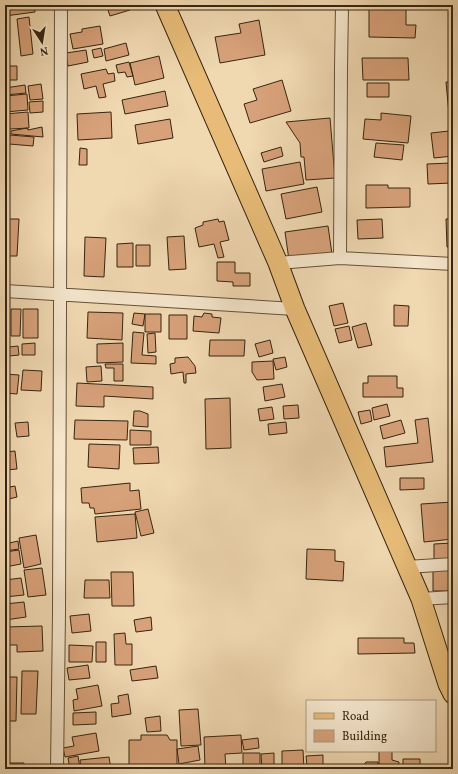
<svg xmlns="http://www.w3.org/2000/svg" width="458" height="774" font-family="Vollkorn,serif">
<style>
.building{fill:#d7a179;stroke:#362511}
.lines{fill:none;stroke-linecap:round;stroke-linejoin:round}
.street-casing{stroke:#645239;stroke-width:14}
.primary-casing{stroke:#362511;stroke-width:21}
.street{stroke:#f5e6cc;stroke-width:12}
.primary{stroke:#e8bc78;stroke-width:19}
</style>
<rect width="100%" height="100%" fill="#f0d8b1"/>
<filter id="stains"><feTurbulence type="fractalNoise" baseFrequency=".005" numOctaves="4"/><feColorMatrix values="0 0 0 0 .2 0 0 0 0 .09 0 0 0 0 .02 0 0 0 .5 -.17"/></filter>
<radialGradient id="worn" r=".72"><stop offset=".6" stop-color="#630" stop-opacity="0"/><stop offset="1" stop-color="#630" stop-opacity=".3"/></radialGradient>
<path class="building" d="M17 5H35V12L5 16V7Z
M69 5H83L71 9Z
M112 5H129L130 10 110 16 107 7Z
M369 7H406V25H416L415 38 369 37Z
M29 17 33 54 21 56 17 19Z
M259 20 265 55 220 63 215 37 241 33 239 24Z
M100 26 103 44 73 49 70 34 82 32V29Z
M126 43 129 55 106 61 104 49Z
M101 48 103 56 94 58 92 50Z
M86 50 88 62 68 66 66 53Z
M449 53H453V80L450 81Z
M159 56 164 78 135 85 130 63Z
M362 58H408L409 80H363Z
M5 60 7 66H17V80H5Z
M129 62 133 76 127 77 125 72 118 73 116 65Z
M106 69 108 74 114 73 115 81 103 84 106 97 99 98 96 86 84 89 81 74Z
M282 80 291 111 250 123 244 104 257 100 253 89Z
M446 82H453V114H449Z
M367 83H389V97H367Z
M41 84 43 99 30 100 28 86Z
M25 85 26 93 5 95V88Z
M165 91 168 106 125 114 122 100Z
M27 94 28 110 5 112V96Z
M43 101V112L30 113 29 102Z
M28 112 29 128 10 129 5 128V114Z
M111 112 112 138 78 140 77 114Z
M381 113 411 116 408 143 363 139 365 119 381 120Z
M330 118 335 178 306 180 304 157H301L300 143 286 122Z
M170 119 173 138 138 144 135 125Z
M42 127 43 137 11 134V131L27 128 28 130Z
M449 131 450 139H453V156L434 158 431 133Z
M10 135 34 137 33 146 9 144Z
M376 143 404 145 402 160 374 157Z
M281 147 283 156 264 162 261 153Z
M80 148 87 149V165H79Z
M300 162 304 184 266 191 262 169Z
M451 163 452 183 428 184 427 164Z
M366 185H388V188H410V207L366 208Z
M317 187 322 212 286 219 281 194Z
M5 219H19L17 256H5Z
M218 219 219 222 224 221 229 240 220 242 224 257 218 258 214 244 199 247 195 228 203 225V222Z
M382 219 383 238 358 239 357 220Z
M446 219H453V247H447Z
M328 226 332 254 289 260 285 232Z
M184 236 186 269 169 270 167 237Z
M85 237 106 238 104 277 84 276Z
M133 243V267H117V244Z
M136 245H150V266H136Z
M217 262H235V273H250V286H233V282L217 281Z
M343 303 348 323 334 326 329 306Z
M394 305 409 306 408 326H394Z
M11 309H21L20 336H11Z
M23 309H38V338H23Z
M88 312 123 313 122 340 87 338Z
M134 313 145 314 143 326 132 324Z
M204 313 212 314V317L221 318 219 333 193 331 194 316 202 317Z
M145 314H161V332H145Z
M169 315H187V339H169Z
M366 323 372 345 358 348 352 327Z
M349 326 352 340 339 343 335 329Z
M133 332 144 333 142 355 156 356V364L131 363Z
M155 333 156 352 148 353 147 334Z
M210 340H245L244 356H209Z
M270 340 273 353 259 357 255 344Z
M35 343V355H22V344Z
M123 343V362L97 363V344Z
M18 346 19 355 9 356V347Z
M188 357 195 366 196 373 186 374V383H184L183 372 171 374 170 364 175 363V358Z
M285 357 287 367 276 370 273 359Z
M273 361 274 379 257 380 252 372V362Z
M105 364H123V381H114V368H106Z
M101 366 102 381 87 382 86 367Z
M23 370 42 371 41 391 21 390Z
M5 374 19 375 17 394 5 393Z
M368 376H397V388H403V397H363V383H368Z
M77 383 153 387V399L104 396V407L76 406Z
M282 384 285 397 265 401 263 387Z
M230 398 231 448 206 449 205 399Z
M387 404 390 416 374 420 372 408Z
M298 405 299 418 284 419 283 406Z
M272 407 274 419 260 421 258 409Z
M370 410 372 421 361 424 358 412Z
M134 411H140L148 414V427L133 426Z
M7 414V438H5V415Z
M428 418 433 462 386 467 384 447 418 443 415 420Z
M75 420 128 421 127 440 74 439Z
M401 420 405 433 383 439 380 426Z
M28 422 29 436 17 437 15 423Z
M286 422 287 433 269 435 268 424Z
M130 430 151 431V445H130Z
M89 444 120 445 119 469 88 467Z
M158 447 159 463 134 464 133 448Z
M15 451 17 469 5 470V452Z
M400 478H424V489L400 490Z
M130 483V491L139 490 141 509 95 514 94 508H90L89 503H82L81 488Z
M15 486 17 497 5 500V488Z
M453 502V539L424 542 421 504Z
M148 509 154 533 141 536 135 512Z
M135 514 137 538 97 542 95 517Z
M36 535 41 564 24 568 19 538Z
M18 541 19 549 5 551V544Z
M453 543V560L434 561V544Z
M307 549 335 550V561L344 562 343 581 306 579Z
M19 550 21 564 5 567V552Z
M453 567V591H433V568Z
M42 568 46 595 28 597 24 570Z
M111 572H133L134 606H112Z
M21 578 24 595 5 597V580Z
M85 580H109L110 598H84Z
M24 602 26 617 5 620V604Z
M89 614 91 631 72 633 70 616Z
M151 617 152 630 136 632 134 620Z
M42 626 43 651 17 652V645H5V627Z
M125 633 126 644H132V665H115L114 634Z
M358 638H404V643H414L415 653 358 654Z
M96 642H106V662H96Z
M69 645 93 646 92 662H69Z
M88 665 90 678 69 680 67 668Z
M156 666 158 678 132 681 130 670Z
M22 671H38L36 714H21Z
M5 677H17L16 721H5Z
M98 685 102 706 74 711 73 700 78 699 76 689Z
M128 694 131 714 112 717 111 704 119 703 118 696Z
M198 709 201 745 181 746 179 710Z
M96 712V724L73 725V713Z
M160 716 161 731 147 732 145 718Z
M96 733 99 751 65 757 63 748 74 746 72 737Z
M141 735H167L170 740H177V769H129V740H141Z
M241 735 242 753 225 754 226 769H205L204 737Z
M258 738 259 748 244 750 242 740Z
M198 746 200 760 179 764 177 749Z
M303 750 304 769H282V751Z
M379 751H392V760L399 762 398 769H379Z
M243 753H260V769H243Z
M274 753V769H262L261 754Z
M323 755V766H307L306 756Z
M78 756 80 769H70L68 758Z
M109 757 111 769H81L80 760Z
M403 759H420V769H403Z
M366 762H378V769H361Z
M5 763H24V769H5Z"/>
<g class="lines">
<g class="street-casing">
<path id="street" d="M340 258 341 68 342 5
M278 263 340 258 453 264
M5 291 295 309
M407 567 453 564
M421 599 453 597
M57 769 59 613 61 5"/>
</g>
<g class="primary-casing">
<path id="primary" d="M165 5 278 263 295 309 421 599 448 684 453 694"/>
</g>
<use href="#street" class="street"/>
<use href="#primary" class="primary"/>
</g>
<rect width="458" height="774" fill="none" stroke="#f0d8b1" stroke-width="20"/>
<rect x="6" y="6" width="446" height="762" fill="none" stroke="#362511" stroke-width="2"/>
<rect x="10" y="10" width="438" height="754" fill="none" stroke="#362511"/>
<rect x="306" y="700" width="130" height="52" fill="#f5e6cc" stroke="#a99981"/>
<rect x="314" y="713" width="20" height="6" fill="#e8bc78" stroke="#a99981"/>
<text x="342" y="720" font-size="12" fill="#362511">Road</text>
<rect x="314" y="730" width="20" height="12" fill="#d7a179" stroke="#a99981"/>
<text x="342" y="740" font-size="12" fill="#362511">Building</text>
<g transform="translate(42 42) rotate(168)" stroke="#f5e6cc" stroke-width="3" paint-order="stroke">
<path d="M0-3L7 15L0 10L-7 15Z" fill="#362511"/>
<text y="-6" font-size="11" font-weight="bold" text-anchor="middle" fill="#362511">N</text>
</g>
<rect width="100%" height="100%" filter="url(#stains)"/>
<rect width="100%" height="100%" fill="url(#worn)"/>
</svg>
